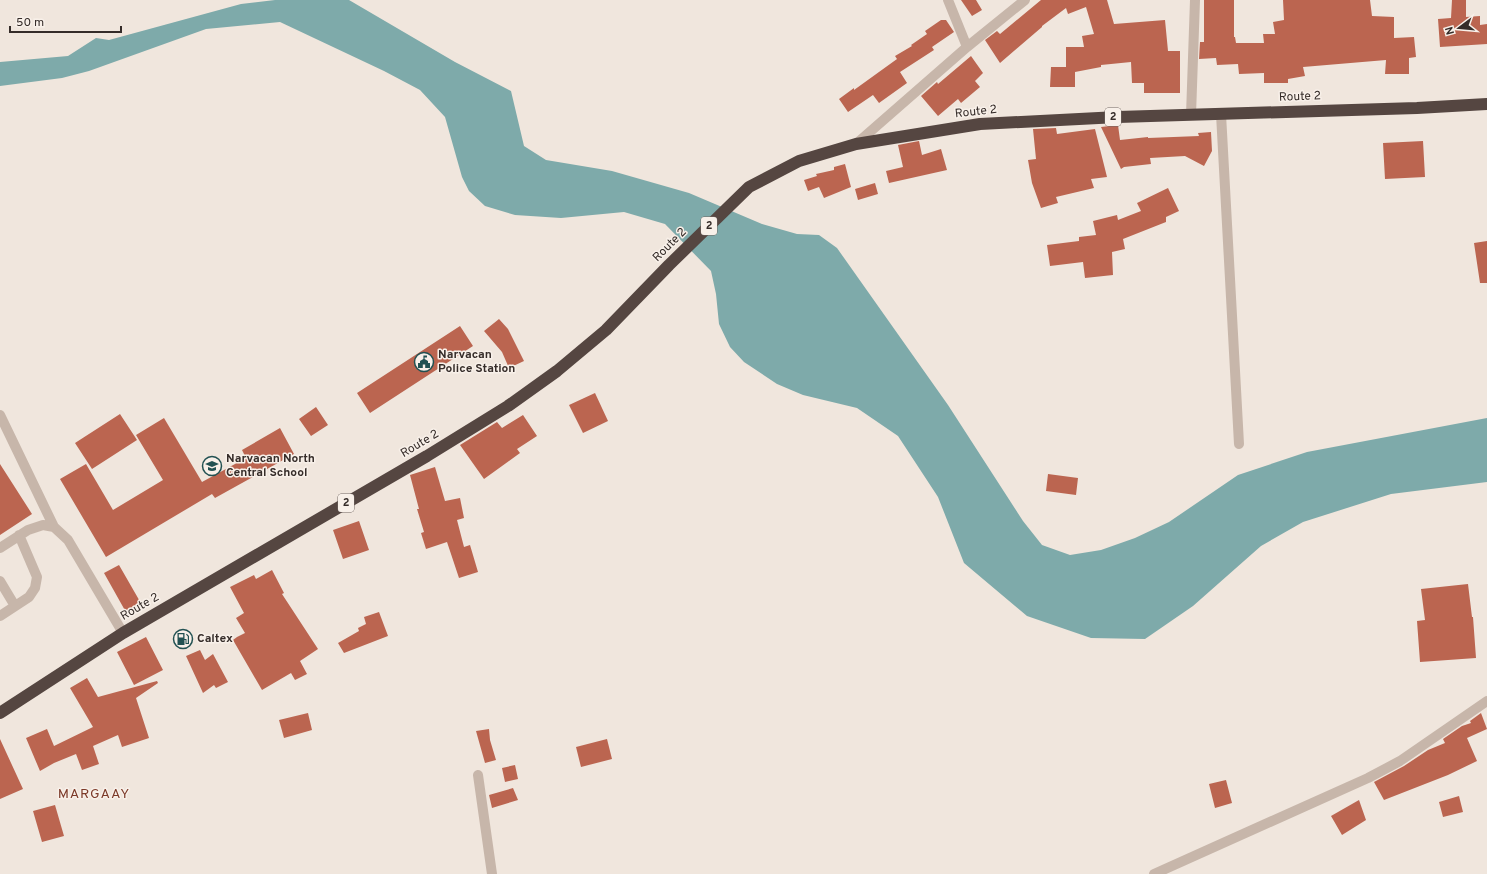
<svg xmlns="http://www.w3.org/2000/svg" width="1487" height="874" font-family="Overpass,sans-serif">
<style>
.water{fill:#7eaaaa}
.building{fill:#bb6550}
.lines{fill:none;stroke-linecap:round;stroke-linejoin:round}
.minor{stroke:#c7b6aa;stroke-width:10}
.highway{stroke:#554641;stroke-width:12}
.labels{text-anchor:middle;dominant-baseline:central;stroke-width:3;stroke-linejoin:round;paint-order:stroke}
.shield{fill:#f8f0e9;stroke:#706763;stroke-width:1}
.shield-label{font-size:11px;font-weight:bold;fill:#352c29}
.street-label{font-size:12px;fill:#352c29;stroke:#f8f0e9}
.poi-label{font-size:12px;font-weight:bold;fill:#352c29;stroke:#f8f0e9;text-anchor:start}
.quarter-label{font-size:14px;letter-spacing:1px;fill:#7c3a29;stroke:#f8f0e9}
</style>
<rect width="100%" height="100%" fill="#f0e6dd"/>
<path class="water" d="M275 0H349L455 62 511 91 524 146 546 160 612 171 689 193 762 224 797 234 819 235 837 248 948 405 1023 521 1042 545 1070 555 1101 550 1135 538 1169 522 1238 475 1307 452 1487 418V482L1391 494 1303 522 1261 546 1193 606 1145 639 1091 638 1027 616 964 563 938 497 898 436 857 408 803 395 777 384 744 362 730 347 719 324 716 294 711 271 665 224 624 212 561 218 515 215 485 206 469 191 462 177 445 117 420 90 384 71 280 22 206 29 89 71 62 78 0 86V62L68 56 96 38 109 40 241 4Z"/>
<path class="building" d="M961 0H976L982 10 972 16Z
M1041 0H1107L1114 24 1165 20 1168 51H1180V93H1144V83H1132L1131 62 1101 65V67L1075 72V87H1050L1051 67H1066V47H1084L1082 36 1094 34 1086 7 1068 14 1066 8 1042 26V27L1000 63 985 40 997 31 1000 34Z
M1204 0H1234V37H1235L1236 43H1264L1263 34H1275L1273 22 1284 20 1283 0H1370L1372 16 1394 17V38L1414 37 1416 57 1409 58V74H1385L1386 60 1303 67 1305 76 1288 79V83H1264V73L1239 74 1238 64 1217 65 1216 58 1199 59 1200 42H1204Z
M1452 0H1466V17L1480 16V25L1487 24V44L1440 47 1438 19 1451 18Z
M941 20H946L954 32 932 47 934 50 900 72 907 83 879 103 873 95 848 112 839 99 854 88V90L897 59 895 56 912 46 911 45 927 34 925 31Z
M971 56 983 73 975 81 980 87 961 103 958 99 938 116 921 96 937 82 938 84Z
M1118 125 1120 140 1148 137V138L1199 136 1198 133 1211 132 1212 151 1204 166 1185 156 1150 158 1151 164 1124 167 1121 169 1101 127Z
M1056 128 1057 134 1095 129 1107 177 1091 179 1094 188 1056 197 1058 203 1041 208 1032 183 1028 160 1036 159 1033 129Z
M919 141 922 155 941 149 947 170 889 183 886 171 903 167 898 145Z
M1423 141 1425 177 1385 179 1383 143Z
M845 164 851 187 824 198 819 187 808 191 804 180 817 176 816 174 834 170V167Z
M875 183 878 194 858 200 855 189Z
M1168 188 1179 211 1166 217V222L1123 239 1125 249 1112 252 1113 275 1085 278 1083 262 1050 266 1047 245 1079 241V237L1096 235 1093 221 1117 215 1118 220 1141 211 1137 203Z
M1487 241V283H1480L1474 243Z
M499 319 508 329 524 361 509 368 502 352 484 331Z
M460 326 473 346 370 413 357 393Z
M595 393 608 421 583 433 569 405Z
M316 407 328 425 311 436 299 419Z
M120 414 137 440 92 469 75 443Z
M523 415 537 436 517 449 520 453 484 479 460 445 497 422 502 428Z
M164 418 202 482 246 458 242 450 280 428 294 454 215 498 212 494 106 557 60 479 86 464 113 510 163 480 136 435Z
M0 464 32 514 0 535Z
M435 467 445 501 460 498 464 518 457 520 464 547 470 545 478 572 459 578 447 542 426 549 421 533 424 532 417 509H419L410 475Z
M1048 474 1078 478 1076 495 1046 491Z
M359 521 369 550 343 559 333 530Z
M119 565 142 605 127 614 104 573Z
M272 570 284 593 282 594 318 649 300 661 307 674 295 680 291 673 262 690 233 640 237 637 245 633 236 618 244 613 230 587 254 575 256 579Z
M1468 584 1472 617H1473L1476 658 1420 662 1417 621 1425 620 1421 589Z
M379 612 388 636 344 653 338 643 359 631 358 628 366 624 364 617Z
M146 637 163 670 134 685 117 652Z
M200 650 205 660 213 654 228 682 216 688 214 685 203 693 186 656Z
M87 678 98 697 157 681 158 683 136 698 149 738 122 747 118 735 93 746 99 764 82 770 76 754 54 763 40 771 26 738 47 729 54 746 93 727 70 688Z
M308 713 312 730 284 738 279 720Z
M1481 713 1487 729 1467 738 1477 761 1448 775 1384 800 1374 782 1404 766 1428 750 1445 743 1443 739 1462 726 1471 723 1470 721Z
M489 729 490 740 496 760 485 763 476 731Z
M0 739 23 789 0 799Z
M607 739 612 759 581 767 576 747Z
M515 765 518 779 505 782 502 768Z
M1226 780 1232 803 1215 808 1209 784Z
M513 788 518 800 492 808 489 795Z
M1459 796 1463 812 1443 817 1439 802Z
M1359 800 1366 820 1342 835 1331 816Z
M55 805 64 836 42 842 33 811Z"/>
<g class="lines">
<path class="minor" d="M948 0 967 47
M1221 114 1239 444
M1191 115 1195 0
M856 144 967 47 1025 0
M0 415 54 527
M0 548 28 530 43 525 54 527 68 540 123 633
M0 581 15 606
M0 616 29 597 35 588 37 577 19 535
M478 775 492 874
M1154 874 1368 778 1400 761 1487 701"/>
<path class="highway" d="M0 713 123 633 427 456 508 406 557 371 606 330 669 265 749 187 799 161 856 144 980 124 1118 117 1417 108 1487 104"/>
</g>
<defs>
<g id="civic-ring" transform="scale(1)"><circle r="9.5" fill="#f8f0e9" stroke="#225152" stroke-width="1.5"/><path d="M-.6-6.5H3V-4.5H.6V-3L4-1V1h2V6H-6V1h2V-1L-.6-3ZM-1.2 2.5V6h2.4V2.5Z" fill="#225152"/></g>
<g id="school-ring" transform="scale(1)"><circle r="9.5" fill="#f8f0e9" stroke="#225152" stroke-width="1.5"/><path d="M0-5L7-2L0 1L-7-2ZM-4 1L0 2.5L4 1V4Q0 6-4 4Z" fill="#225152"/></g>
<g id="fuel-ring" transform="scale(1)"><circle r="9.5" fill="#f8f0e9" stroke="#225152" stroke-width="1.5"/><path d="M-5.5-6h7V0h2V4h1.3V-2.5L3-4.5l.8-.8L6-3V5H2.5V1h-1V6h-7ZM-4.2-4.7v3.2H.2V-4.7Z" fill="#225152"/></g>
</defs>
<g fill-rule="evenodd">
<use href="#civic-ring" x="424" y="362"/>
<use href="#school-ring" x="212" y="466"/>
<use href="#fuel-ring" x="183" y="639"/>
</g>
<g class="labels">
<g class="shield">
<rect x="1105" y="108" width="16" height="18" rx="3"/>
<rect x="701" y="217" width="16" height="18" rx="3"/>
<rect x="338" y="494" width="16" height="18" rx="3"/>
</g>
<g class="shield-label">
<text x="1113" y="117">2</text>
<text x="709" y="226">2</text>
<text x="346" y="503">2</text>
</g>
<g class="street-label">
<text transform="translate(1300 97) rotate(-2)">Route 2</text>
<text transform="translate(976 112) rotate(-6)">Route 2</text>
<text transform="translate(670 245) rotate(-45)">Route 2</text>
<text transform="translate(420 444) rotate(-31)">Route 2</text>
<text transform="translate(140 607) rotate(-30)">Route 2</text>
</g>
<g class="poi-label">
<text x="438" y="355">Narvacan<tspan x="438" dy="14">Police Station</tspan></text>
<text x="226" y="459">Narvacan North<tspan x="226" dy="14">Central School</tspan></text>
<text x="197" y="639">Caltex</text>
</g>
<g class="quarter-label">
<text x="94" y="794">MARGAAY</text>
</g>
</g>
<g transform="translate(1459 28) rotate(254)" stroke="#f8f0e9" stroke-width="3" paint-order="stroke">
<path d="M0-3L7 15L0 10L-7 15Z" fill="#352c29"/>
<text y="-6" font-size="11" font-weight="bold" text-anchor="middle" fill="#352c29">N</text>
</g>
<path d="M10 26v6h111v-6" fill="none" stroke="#352c29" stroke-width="2"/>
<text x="16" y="26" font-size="12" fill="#352c29" stroke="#f8f0e9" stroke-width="3" paint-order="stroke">50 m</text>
</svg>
